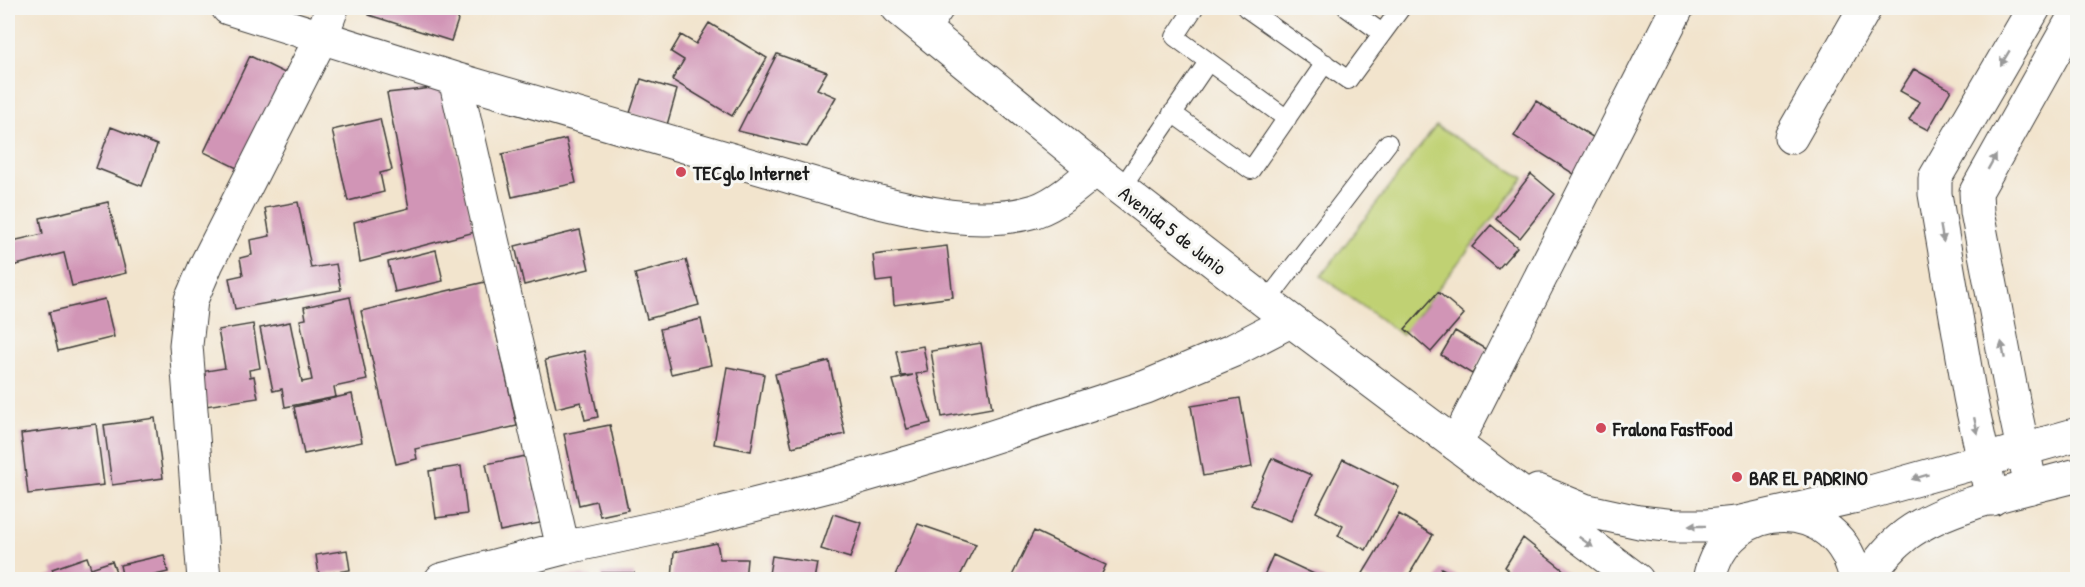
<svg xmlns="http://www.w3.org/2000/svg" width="2085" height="587" font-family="'Patrick Hand',sans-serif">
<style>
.garden{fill:#c0d173;stroke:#6e7648;stroke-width:1.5}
.building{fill:#d195b6}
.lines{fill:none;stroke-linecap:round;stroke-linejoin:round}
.service-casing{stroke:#3c3a37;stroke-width:20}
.minor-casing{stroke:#3c3a37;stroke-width:35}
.secondary-casing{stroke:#3c3a37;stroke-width:35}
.service{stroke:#fff;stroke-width:18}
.minor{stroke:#fff;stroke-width:33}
.secondary{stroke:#fff;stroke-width:33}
.oneway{fill:#999}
.poi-dot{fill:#d1495b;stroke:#f6f6f2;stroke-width:2}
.labels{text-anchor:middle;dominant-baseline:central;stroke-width:6;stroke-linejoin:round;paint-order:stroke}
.poi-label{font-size:20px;font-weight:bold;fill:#1c1c1c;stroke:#f6f6f2;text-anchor:start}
.street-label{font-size:20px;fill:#1c1c1c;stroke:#f6f6f2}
</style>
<rect width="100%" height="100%" fill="#f6f6f2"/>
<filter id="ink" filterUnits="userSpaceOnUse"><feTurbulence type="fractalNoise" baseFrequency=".0167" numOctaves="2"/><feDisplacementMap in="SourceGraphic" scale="12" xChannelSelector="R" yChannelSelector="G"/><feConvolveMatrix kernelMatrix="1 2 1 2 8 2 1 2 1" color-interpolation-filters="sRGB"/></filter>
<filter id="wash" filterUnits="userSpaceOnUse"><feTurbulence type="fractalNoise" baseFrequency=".008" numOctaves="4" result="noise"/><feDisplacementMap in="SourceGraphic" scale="24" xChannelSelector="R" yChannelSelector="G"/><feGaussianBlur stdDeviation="1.35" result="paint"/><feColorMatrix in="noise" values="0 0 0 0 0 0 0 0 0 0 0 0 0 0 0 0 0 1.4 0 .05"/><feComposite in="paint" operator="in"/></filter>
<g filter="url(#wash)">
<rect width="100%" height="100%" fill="#f2e4cd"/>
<path class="garden" d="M1436 126 1524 178 1402 335 1321 276Z"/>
<g id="blocks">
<path class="building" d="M371 8H462L451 41 369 15Z
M709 23 767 58 732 116 672 80 684 60 671 52 681 35 696 44Z
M777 54 827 72 817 89 836 97 807 147 738 131Z
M250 56 289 75 243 171 204 152Z
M1914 69 1951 90 1928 130 1909 120 1920 102 1900 91Z
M641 79 677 90 667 125 630 113Z
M442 87 475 232 360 262 354 222 409 208 387 93Z
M1536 101 1599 141 1577 176 1514 136Z
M380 119 392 170 380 173 384 192 348 201 332 130Z
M111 127 157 145 142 186 96 168Z
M566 139 576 183 512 197 502 154Z
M1531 174 1555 194 1520 238 1496 219Z
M108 202 126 273 72 286 64 253 12 266 8 242 43 234 40 218Z
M298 202 311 268 336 264 341 290 235 309 229 278 243 275 240 258 252 255 250 240 270 236 265 208Z
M1491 225 1517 247 1498 269 1472 247Z
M580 230 589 269 524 285 515 246Z
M947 246 953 297 894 305 892 280 876 282 873 255Z
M436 250 443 281 395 292 388 262Z
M686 260 699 305 647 319 635 274Z
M485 282 517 426 415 449 417 459 396 464 361 311Z
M1438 292 1464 314 1431 352 1405 329Z
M350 297 367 380 334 387 336 397 285 407 282 389 273 391 260 328 290 322 302 382 312 380 300 320 306 319 304 307Z
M105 299 114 337 58 351 49 312Z
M701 319 711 365 671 374 660 329Z
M253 324 260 368 249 370 250 377 254 376 258 398 206 406 200 372 225 368 218 330Z
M1455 331 1487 350 1472 374 1441 355Z
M981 343 992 408 942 417 931 351Z
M923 346 928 372 916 374 931 423 907 429 893 380 913 375 901 376 896 351Z
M584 351 598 417 585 420 581 402 556 408 545 360Z
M829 361 845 434 792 447 775 374Z
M727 367 764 374 751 451 714 444Z
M352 394 362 442 304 454 294 407Z
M1240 398 1252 467 1203 476 1191 406Z
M155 418 163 478 112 485 104 425Z
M96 424 104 485 28 494 21 434Z
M610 425 628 510 600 516 596 501 579 505 564 434Z
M526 456 532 489 542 488 545 505 537 507 540 523 500 531 486 464Z
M1272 458 1311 475 1291 521 1251 505Z
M1343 459 1399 487 1366 550 1338 536 1343 526 1316 512Z
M461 466 467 514 436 518 429 471Z
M833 514 862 523 850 558 821 549Z
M1399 514 1433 535 1406 580H1369L1362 575Z
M918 524 976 544 958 580H893Z
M1034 531 1106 565 1099 580H1010Z
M1523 538 1576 580H1512L1514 576 1505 567Z
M717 543 720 559H747L745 580H672L674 552Z
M347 550 350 570 319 575 316 555Z
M164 555 168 572 135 580H123L120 565Z
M1273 555 1327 580H1262Z
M772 556 817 563 814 580H768Z
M87 557 91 568 112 561 119 580H40L54 574 52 569Z
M1441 568 1465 580H1436Z
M602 573H634V580H602Z
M557 575 592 576V580H557Z"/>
</g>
</g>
<g filter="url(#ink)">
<use href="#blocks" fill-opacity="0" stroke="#3c3a37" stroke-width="1.5"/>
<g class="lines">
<g class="service-casing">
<path id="service" d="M1194 8 1175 37 1287 119
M1246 8 1348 80 1401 8
M1347 8 1382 33
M929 33 946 8
M1172 113 1251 170 1325 63
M1121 189 1208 62
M1266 302 1388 143"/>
</g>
<g class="minor-casing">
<path id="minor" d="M228 8 455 79 859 197C915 211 978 228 1035 211 1056 204 1080 184 1095 169
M455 79 563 548
M1791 137 1865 8
M1456 444 1677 8
M2031 487 2015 411 1977 212 1976 192 2078 10
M1992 499 1970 397 1935 194V178L2034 8
M204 580 186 345 191 300 207 263 321 38 332 8
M441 580 563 548 698 519 832 485 949 451 1146 387 1234 350 1290 321"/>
</g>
<g class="secondary-casing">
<path id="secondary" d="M898 8 1095 169 1266 302 1637 580
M1538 491 1584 510 1639 522 1675 526H1707L1736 523 1853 497 2078 434
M1709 580C1726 494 1841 494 1856 580
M1867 580C1877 563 1891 546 1907 534 1949 503 2027 489 2078 475"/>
</g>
<use href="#service" class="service"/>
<use href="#minor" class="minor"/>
<use href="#secondary" class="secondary"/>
</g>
<defs><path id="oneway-solid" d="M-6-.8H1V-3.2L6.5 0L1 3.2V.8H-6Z" transform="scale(1.5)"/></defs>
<g class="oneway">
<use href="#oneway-solid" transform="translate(2005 58) rotate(121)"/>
<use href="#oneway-solid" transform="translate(1992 162) rotate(-61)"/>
<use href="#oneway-solid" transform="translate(1942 234) rotate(80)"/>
<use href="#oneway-solid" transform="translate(2003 350) rotate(-101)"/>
<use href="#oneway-solid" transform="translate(1976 426) rotate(78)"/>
<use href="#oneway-solid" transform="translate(1920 477) rotate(163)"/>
<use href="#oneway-solid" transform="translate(1697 526) rotate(180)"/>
<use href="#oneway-solid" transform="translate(1586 542) rotate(36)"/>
</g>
</g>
<g class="poi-dot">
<circle cx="681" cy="172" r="6"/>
<circle cx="1601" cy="428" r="6"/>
<circle cx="1737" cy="477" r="6"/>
</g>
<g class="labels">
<g class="poi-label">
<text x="693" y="172">TECglo Internet</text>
<text x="1613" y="428">Fralona FastFood</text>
<text x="1749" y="477">BAR EL PADRINO</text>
</g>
<g class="street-label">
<text transform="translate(1173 230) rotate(38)">Avenida 5 de Junio</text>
</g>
</g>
<rect width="2085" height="587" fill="none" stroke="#f6f6f2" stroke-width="30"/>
</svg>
